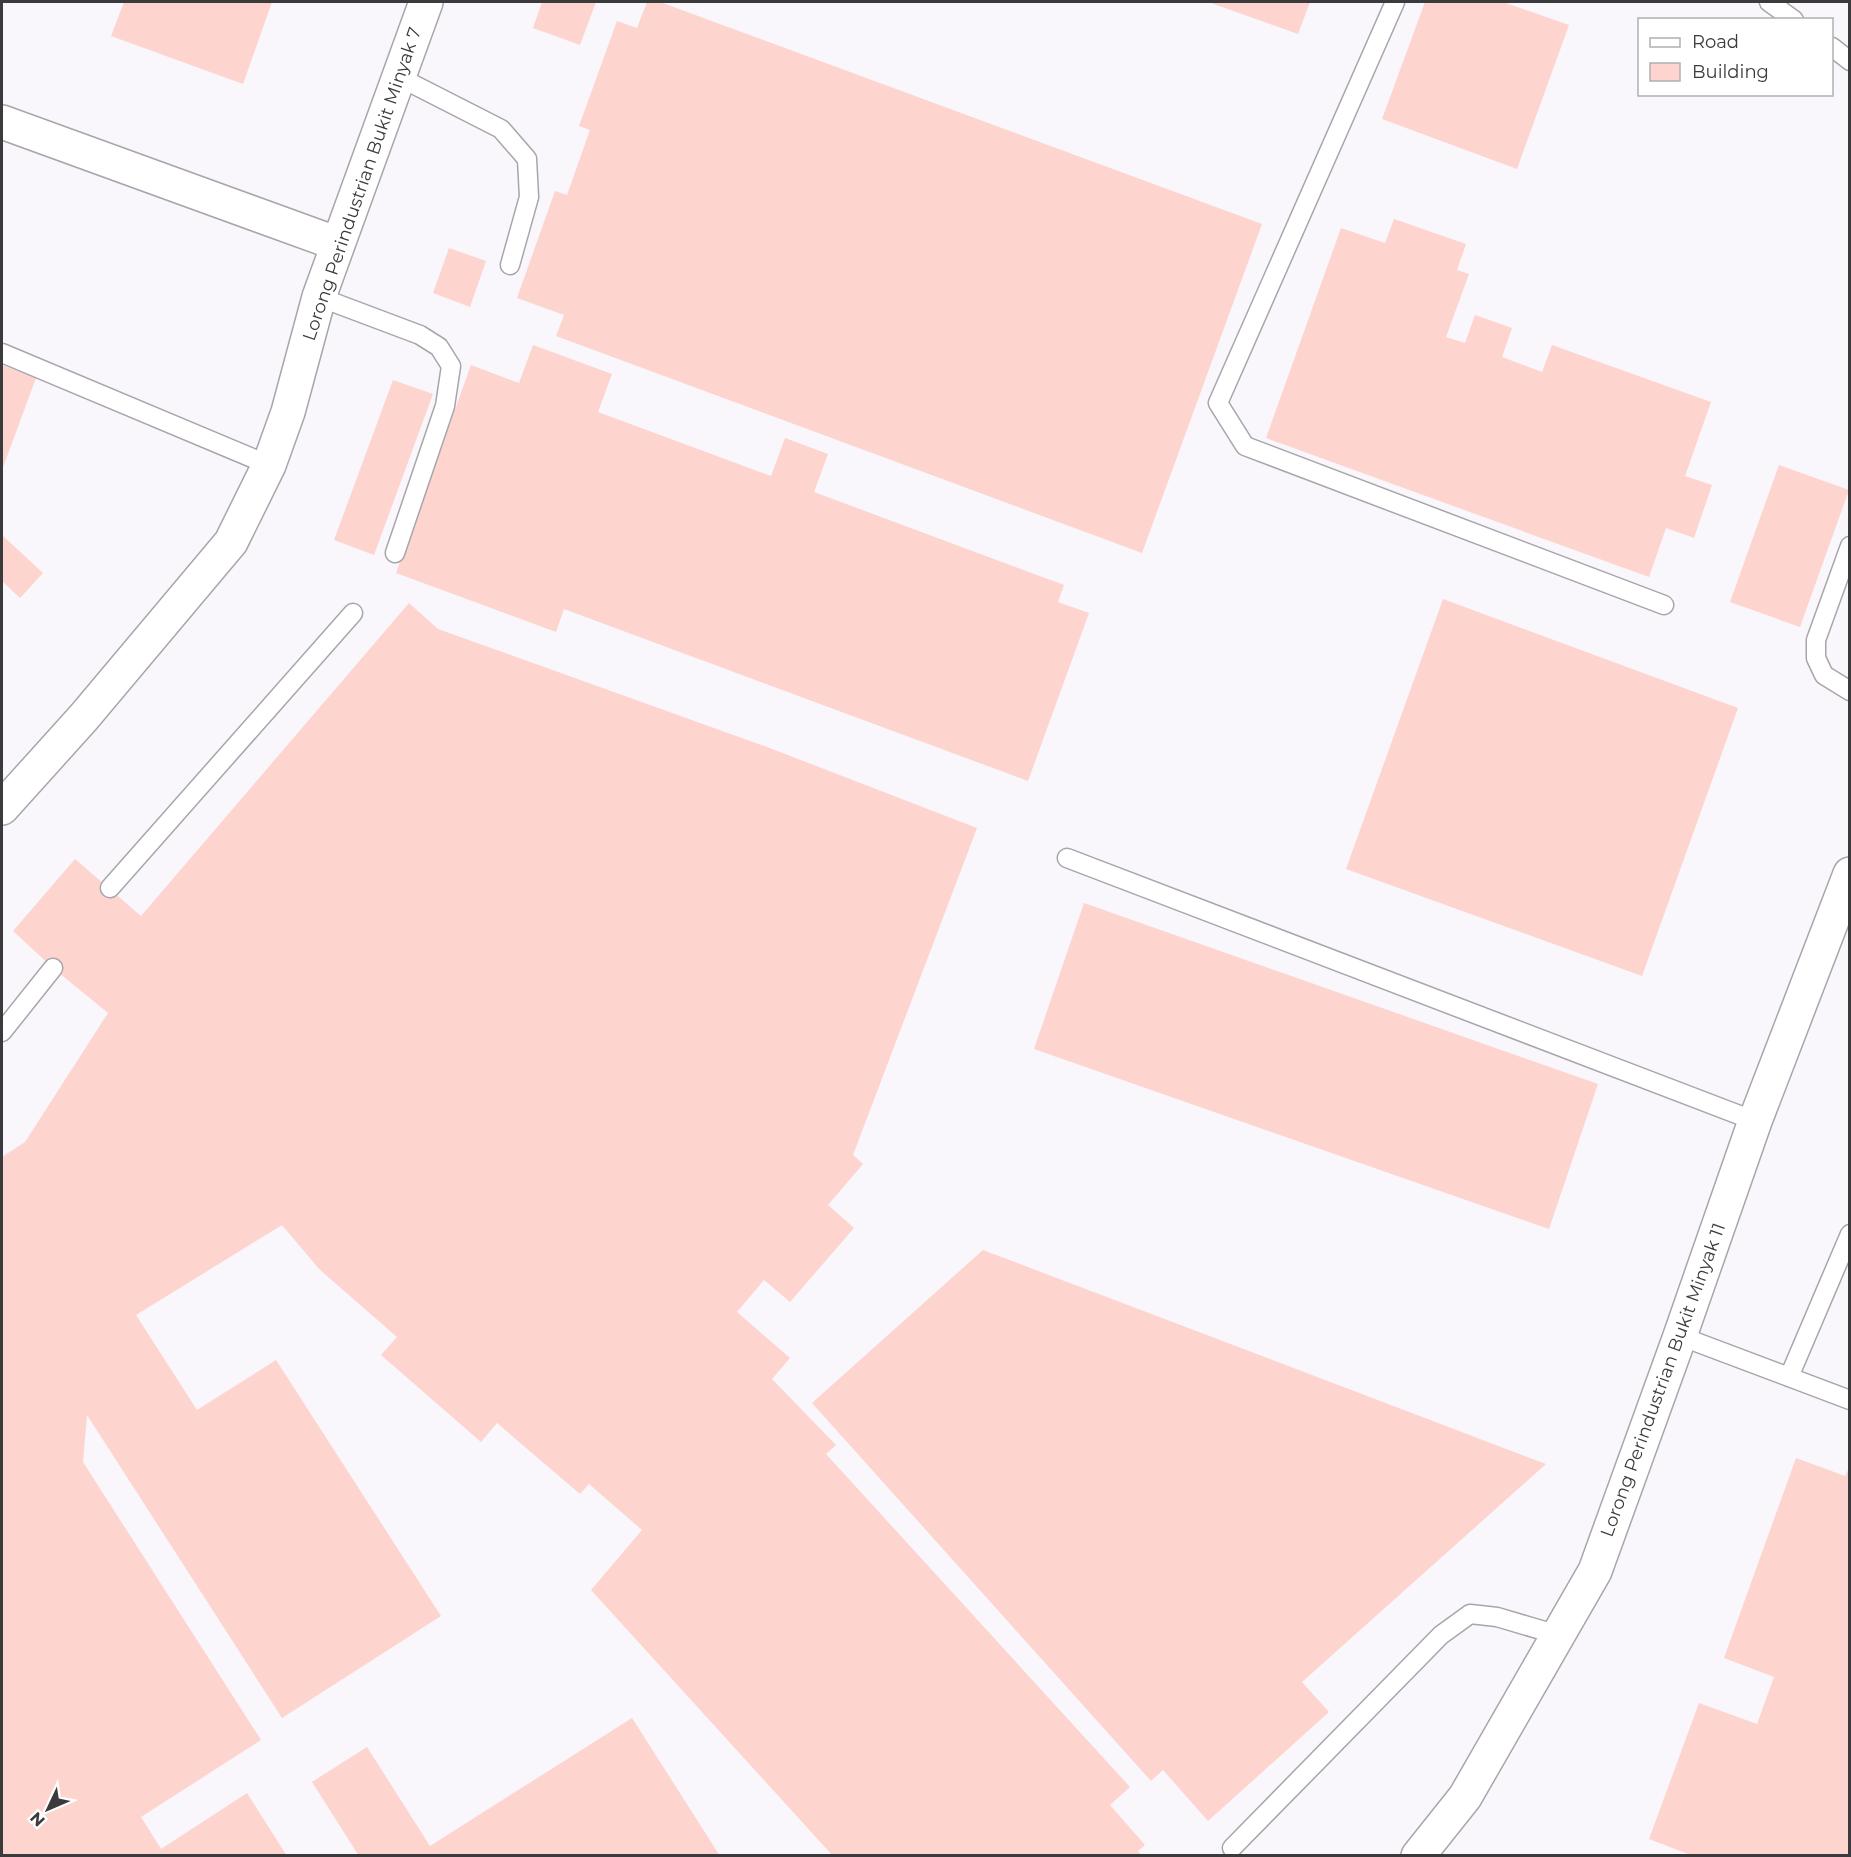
<svg xmlns="http://www.w3.org/2000/svg" width="1851" height="1857" font-family="Montserrat,sans-serif">
<style>
.building{fill:#fed4cf}
.lines{fill:none;stroke-linecap:round;stroke-linejoin:round}
.lane-casing{stroke:#a8a5ab;stroke-width:21}
.street-casing{stroke:#a8a5ab;stroke-width:36}
.lane{stroke:#fff;stroke-width:18}
.street{stroke:#fff;stroke-width:33}
.labels{text-anchor:middle;dominant-baseline:central;stroke-width:4.5;stroke-linejoin:round;paint-order:stroke}
.street-label{font-size:18px;fill:#3b3a3d;stroke:#fff}
</style>
<rect width="100%" height="100%" fill="#f9f6fc"/>
<path class="building" d="M124 2H272L243 84 111 36Z
M542 2H596L580 45 533 28Z
M647 2H660L1262 224 1142 553 556 336 564 315 517 298 555 191 567 195 590 130 579 126 617 21 637 28Z
M1208 2H1310L1298 34Z
M1425 2H1503L1569 25 1517 169 1382 119Z
M1394 219 1466 244 1457 270 1469 274 1446 337 1465 343 1475 315 1512 328 1502 357 1542 372 1552 345 1711 402 1685 476 1712 485 1694 538 1666 528 1649 577 1266 438 1341 228 1385 243Z
M449 248 486 261 470 307 433 293Z
M533 345 612 374 598 412 771 476 785 438 828 454 814 492 1064 585 1058 602 1089 613 1028 781 564 609 556 632 396 573 471 365 519 383Z
M2 365 36 378 2 470Z
M393 380 433 394 374 555 334 540Z
M1779 465 1849 490 1800 627 1730 602Z
M2 535 43 573 20 598 2 581Z
M1443 599 1738 708 1642 976 1346 869Z
M409 603 438 629 767 747 977 828 853 1155 863 1164 828 1205 854 1228 790 1302 764 1280 737 1312 790 1358 772 1379 836 1445 826 1454 1130 1787 1110 1805 1145 1845 1138 1851 1142 1856H833L591 1590 642 1530 589 1484 580 1494 497 1423 481 1442 381 1355 397 1337 319 1269 282 1225 136 1315 197 1410 276 1360 441 1616 282 1718 87 1415 83 1462 261 1740 141 1817 161 1849 247 1793 287 1856H2V1157L25 1142 108 1013 53 968 13 931 75 859 141 916Z
M1084 903 1598 1084 1549 1229 1034 1049Z
M983 1250 1546 1464 1302 1682 1329 1712 1208 1821 1163 1770 1151 1781 812 1403Z
M1796 1458 1845 1476 1848 1470 1850 1471V1856H1693L1649 1839 1699 1703 1757 1724 1774 1677 1724 1658Z
M632 1718 720 1856H359L312 1782 367 1747 430 1846Z"/>
<g class="lines">
<g class="lane-casing">
<path id="lane" d="M1395 2 1218 403 1245 446 1664 605
M1769 2 1794 20
M1832 47 1850 61
M399 77 501 129 527 159 529 197 510 265
M319 297 420 335 439 347 451 366 445 406 395 553
M2 353 269 465
M1850 546 1816 640V658L1824 675 1850 691
M1067 858 1755 1121
M110 888 353 613
M2 1032 53 968
M1680 1336 1850 1400
M1789 1377 1850 1234
M1232 1848 1441 1635 1470 1614 1497 1617 1558 1635"/>
</g>
<g class="street-casing">
<path id="street" d="M2 122 338 244
M2 808 84 717 231 542 269 465 288 412 319 297 426 2
M1418 1856 1465 1797 1595 1571 1680 1336 1755 1121 1850 874"/>
</g>
<use href="#lane" class="lane"/>
<use href="#street" class="street"/>
</g>
<g class="labels">
<g class="street-label">
<text transform="translate(362 184) rotate(-71)">Lorong Perindustrian Bukit Minyak 7</text>
<text transform="translate(1663 1380) rotate(-70)">Lorong Perindustrian Bukit Minyak 11</text>
</g>
</g>
<rect width="1851" height="1857" fill="none" stroke="#3b3a3d" stroke-width="6"/>
<rect x="1638" y="18" width="195" height="78" fill="#ffffff" stroke="#b1b0b1" stroke-width="1.5"/>
<rect x="1650" y="38" width="30" height="9" fill="#ffffff" stroke="#b1b0b1" stroke-width="1.5"/>
<text x="1692" y="48" font-size="18" fill="#3b3a3d">Road</text>
<rect x="1650" y="63" width="30" height="18" fill="#fed4cf" stroke="#b1b0b1" stroke-width="1.5"/>
<text x="1692" y="78" font-size="18" fill="#3b3a3d">Building</text>
<g transform="translate(48 1809) rotate(226)" stroke="#ffffff" stroke-width="4.5" paint-order="stroke">
<path d="M0-4.5L10 22L0 15L-10 22Z" fill="#3b3a3d"/>
<text y="-9" font-size="16" font-weight="bold" text-anchor="middle" fill="#3b3a3d">N</text>
</g>
</svg>
